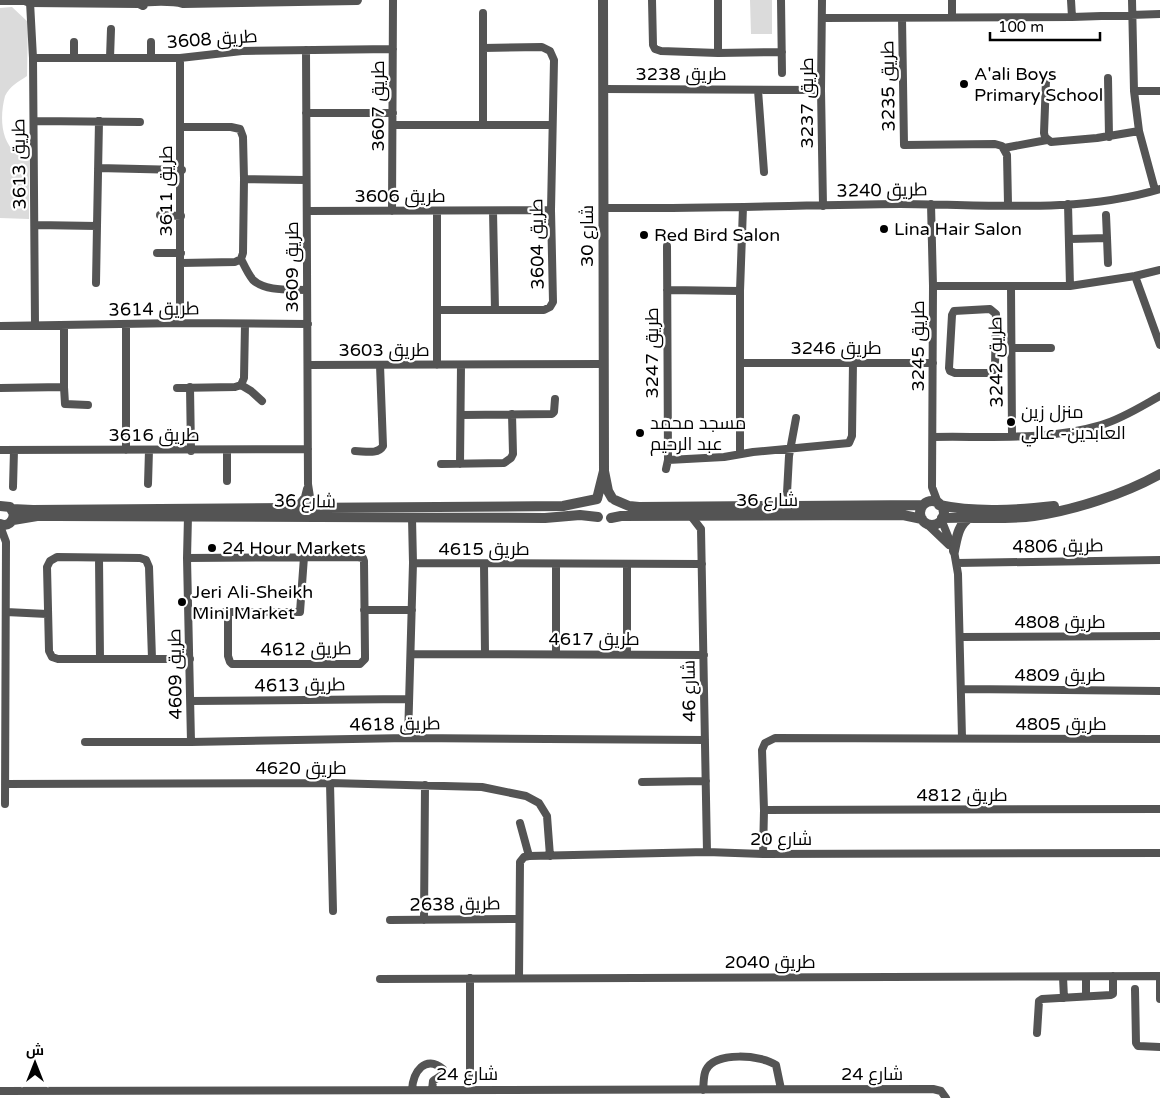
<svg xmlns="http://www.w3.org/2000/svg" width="1160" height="1098" font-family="'Varela Round',Cairo,sans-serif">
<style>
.green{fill:#dbdbdb}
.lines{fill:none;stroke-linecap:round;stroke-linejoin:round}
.minor{stroke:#545454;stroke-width:8}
.tertiary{stroke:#545454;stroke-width:10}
.poi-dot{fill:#000;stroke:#fff;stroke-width:2}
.labels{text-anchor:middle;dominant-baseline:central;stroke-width:4.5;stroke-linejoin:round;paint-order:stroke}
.street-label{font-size:18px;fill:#000;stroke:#fff}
.poi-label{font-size:18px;fill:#000;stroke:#fff;text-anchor:start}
</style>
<rect width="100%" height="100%" fill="#fff"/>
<path class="green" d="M750 0H772V34H751Z
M12 7 28 22 27 76C18 82 10 86 5 96 0 115 0 140 16 153 20 157 23 160 29 160V219L0 218V8Z"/>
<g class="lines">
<path class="minor" d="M652 0 653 45 655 49 661 51 718 53 782 52
M718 0V53
M781 0 782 73
M822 0 821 90 823 206
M952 0V17
M1071 0 1072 17
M1132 0 1134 91 1139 131 1155 190
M30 2 33 58 35 325
M823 18 1072 17 1160 14
M902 18 904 145 995 144 1002 146 1007 155 1008 204
M151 42V58
M306 50 308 484 310 497 319 507
M33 58H180L242 51 393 49
M74 58V42
M110 58 111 29
M180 58V323
M1108 78 1109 137
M1046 80 1044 133 1045 137 1051 142 1097 138 1139 131
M603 89 821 90
M758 90 764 172
M1134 91H1160
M306 113H393
M34 121 140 122
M393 125H552
M483 125V13
M182 127H231L240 129 243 137 244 179
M1004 148 1047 140
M98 168 182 170
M931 204 933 286 932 487 938 503
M1068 204 1070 286
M603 208C702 209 801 205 900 204 984 204 1078 214 1160 189
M307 211 551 210
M392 211 393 0
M437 211V365
M493 211 495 310
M160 215 181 216
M1106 215 1107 238
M35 225 97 226 99 121
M1070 239 1107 238 1108 263
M157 253H181
M241 259C244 265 248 274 253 280 266 292 291 289 307 290
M181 263 235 262 241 259 243 253 244 179 305 180
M1135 276 1160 345
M96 283 97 226
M933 286H1070L1135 276 1160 270
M1011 287 1012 436
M667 290 740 291
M990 309 996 314 995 367 993 371 989 373H955L950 371 949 368 952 315 954 311Z
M437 310H544L550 307 553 302 551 210 554 60 550 51 542 47 483 48
M126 325V450
M0 326 180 323 308 324
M1011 348H1051
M740 363H933
M308 365 603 364
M241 385 251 391 262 401
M64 387 65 404 88 405
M190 387 191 451
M0 388 64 387V325
M177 388 235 387 241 385 244 378 245 324
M461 415 552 414 554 412 555 399
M933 437C989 436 1047 441 1101 425 1122 419 1142 406 1160 396
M0 450 308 449
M227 450V481
M355 451C364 451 378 455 383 446L380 365
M740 454V291L743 207
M668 460 724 457 753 452 849 443 852 436 853 362
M441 464 504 463 511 458 513 454 512 414
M460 464 461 365
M666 469 668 460 667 246
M148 484 149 450
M13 487 14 450
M787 493 789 456 796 418
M297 507 305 497 307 489
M188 516 187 558 191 742
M691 516 701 529 707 852
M941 519 954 551 958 574 962 738
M927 524 949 545
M0 526 6 542 5 804
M99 558 100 659
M187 558 357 557 363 558 364 561 365 655V659L360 664H232L230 662 228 656V613
M413 563 702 564
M957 563 1160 560
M484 564 485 654
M556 564V654
M627 564V654
M364 610H412
M6 612 47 614
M189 612H300L304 557
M960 637 1160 636
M411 654 704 655
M152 659 149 567 146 560 140 558 57 557 50 561 47 567 49 651 52 657 58 659C102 659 146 659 190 659
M961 689 1160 691
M191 701 409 699
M408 738 413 563 412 518
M85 742H191L408 738 705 740
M642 782 706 781
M330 783 333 911
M5 784 330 783 482 787 526 796 539 803 547 816 550 856
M764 810 1160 809
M520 823 529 856
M763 854 764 810 762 750 765 743 775 738 1160 739
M390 920 519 919
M424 920 425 785
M1160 976V999
M1063 977 1064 998
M1086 977V996
M519 978 520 862 524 857 529 856 707 852 763 854 1160 853
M380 979 1160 976
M1135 989 1136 1043 1138 1046 1160 1047
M1037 1033 1039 1001 1042 999 1111 995 1113 994V976
M470 1089V978
M412 1090C413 1072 425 1054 443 1069 444 1076 438 1077 433 1081L432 1090
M703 1090C704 1083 703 1076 706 1070 715 1051 762 1055 776 1065L781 1089
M0 1091 933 1089 941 1091 946 1098"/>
<path class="tertiary" d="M0 0H25L30 2 139 3 143 5
M603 0 604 471 608 491 612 498
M139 3C148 0 174 0 183 3L357 0
M615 500 629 506 639 507 923 505
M920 513a12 12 0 1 1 24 0a12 12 0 1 1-24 0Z
M939 505C976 513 1017 510 1054 506
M0 506 10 507 14 514C13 522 8 527 0 524
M12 509 33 510 563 506 597 499 604 471
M611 518 621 516 903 515 922 519
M942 518C972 517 1004 520 1034 516 1075 510 1124 494 1160 474
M13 520 37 516H56L545 518 580 515 598 517
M954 551C957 537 958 525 970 517"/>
</g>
<g class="poi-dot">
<circle cx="964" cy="84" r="5"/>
<circle cx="884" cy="229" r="5"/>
<circle cx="644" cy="235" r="5"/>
<circle cx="1011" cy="422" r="5"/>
<circle cx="640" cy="433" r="5"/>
<circle cx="212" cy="548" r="5"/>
<circle cx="182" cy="602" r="5"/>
</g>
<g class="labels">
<g class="street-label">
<text transform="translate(212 39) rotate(-4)">طريق 3608</text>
<text x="681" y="74">طريق 3238</text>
<text transform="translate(888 86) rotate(-91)">طريق 3235</text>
<text transform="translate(807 103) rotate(-90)">طريق 3237</text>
<text transform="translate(378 106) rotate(-90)">طريق 3607</text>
<text transform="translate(19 164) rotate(-91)">طريق 3613</text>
<text transform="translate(882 190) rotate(-1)">طريق 3240</text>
<text transform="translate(166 191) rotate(-90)">طريق 3611</text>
<text x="400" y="196">طريق 3606</text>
<text transform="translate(587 236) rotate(-90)">شارع 30</text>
<text transform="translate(537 244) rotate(-91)">طريق 3604</text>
<text transform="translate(292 267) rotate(-90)">طريق 3609</text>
<text transform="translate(154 309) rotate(-1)">طريق 3614</text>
<text transform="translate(918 346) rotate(-90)">طريق 3245</text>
<text x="836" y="348">طريق 3246</text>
<text x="384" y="350">طريق 3603</text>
<text transform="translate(652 353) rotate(-90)">طريق 3247</text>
<text transform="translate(996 362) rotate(-91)">طريق 3242</text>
<text x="154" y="435">طريق 3616</text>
<text x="767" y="500">شارع 36</text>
<text transform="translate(305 501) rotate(1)">شارع 36</text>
<text transform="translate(1058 546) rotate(-1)">طريق 4806</text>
<text x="484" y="549">طريق 4615</text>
<text x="1060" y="622">طريق 4808</text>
<text x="594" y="639">طريق 4617</text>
<text transform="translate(306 649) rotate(-1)">طريق 4612</text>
<text transform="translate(175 674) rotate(-91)">طريق 4609</text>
<text x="1060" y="675">طريق 4809</text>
<text transform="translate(300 685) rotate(-1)">طريق 4613</text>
<text transform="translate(689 691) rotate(-91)">شارع 46</text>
<text transform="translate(395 724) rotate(-1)">طريق 4618</text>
<text x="1061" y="724">طريق 4805</text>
<text x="301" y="768">طريق 4620</text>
<text x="962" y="795">طريق 4812</text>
<text x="781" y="839">شارع 20</text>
<text transform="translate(455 904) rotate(-1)">طريق 2638</text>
<text x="770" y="962">طريق 2040</text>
<text x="467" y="1074">شارع 24</text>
<text x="872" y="1074">شارع 24</text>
</g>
<g class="poi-label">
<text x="974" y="74">A'ali Boys<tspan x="974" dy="21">Primary School</tspan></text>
<text x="894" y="229">Lina Hair Salon</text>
<text x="654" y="235">Red Bird Salon</text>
<text x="1021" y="412">منزل زين<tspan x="1021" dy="21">العابدين- عالي</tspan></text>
<text x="650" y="423">مسجد محمد<tspan x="650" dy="21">عبد الرحيم</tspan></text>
<text x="222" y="548">24 Hour Markets</text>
<text x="192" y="592">Jeri Ali-Sheikh<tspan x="192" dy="21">Mini Market</tspan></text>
</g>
</g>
<g transform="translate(35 1063)" stroke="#ffffff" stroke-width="4" paint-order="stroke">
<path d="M0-4L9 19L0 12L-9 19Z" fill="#000000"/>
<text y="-8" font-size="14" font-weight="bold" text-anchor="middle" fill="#000000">ش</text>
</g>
<path d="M990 32v8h110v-8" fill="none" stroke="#000000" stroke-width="2.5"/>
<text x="998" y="32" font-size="15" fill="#000000" stroke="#ffffff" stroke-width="4" paint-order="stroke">100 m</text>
</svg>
